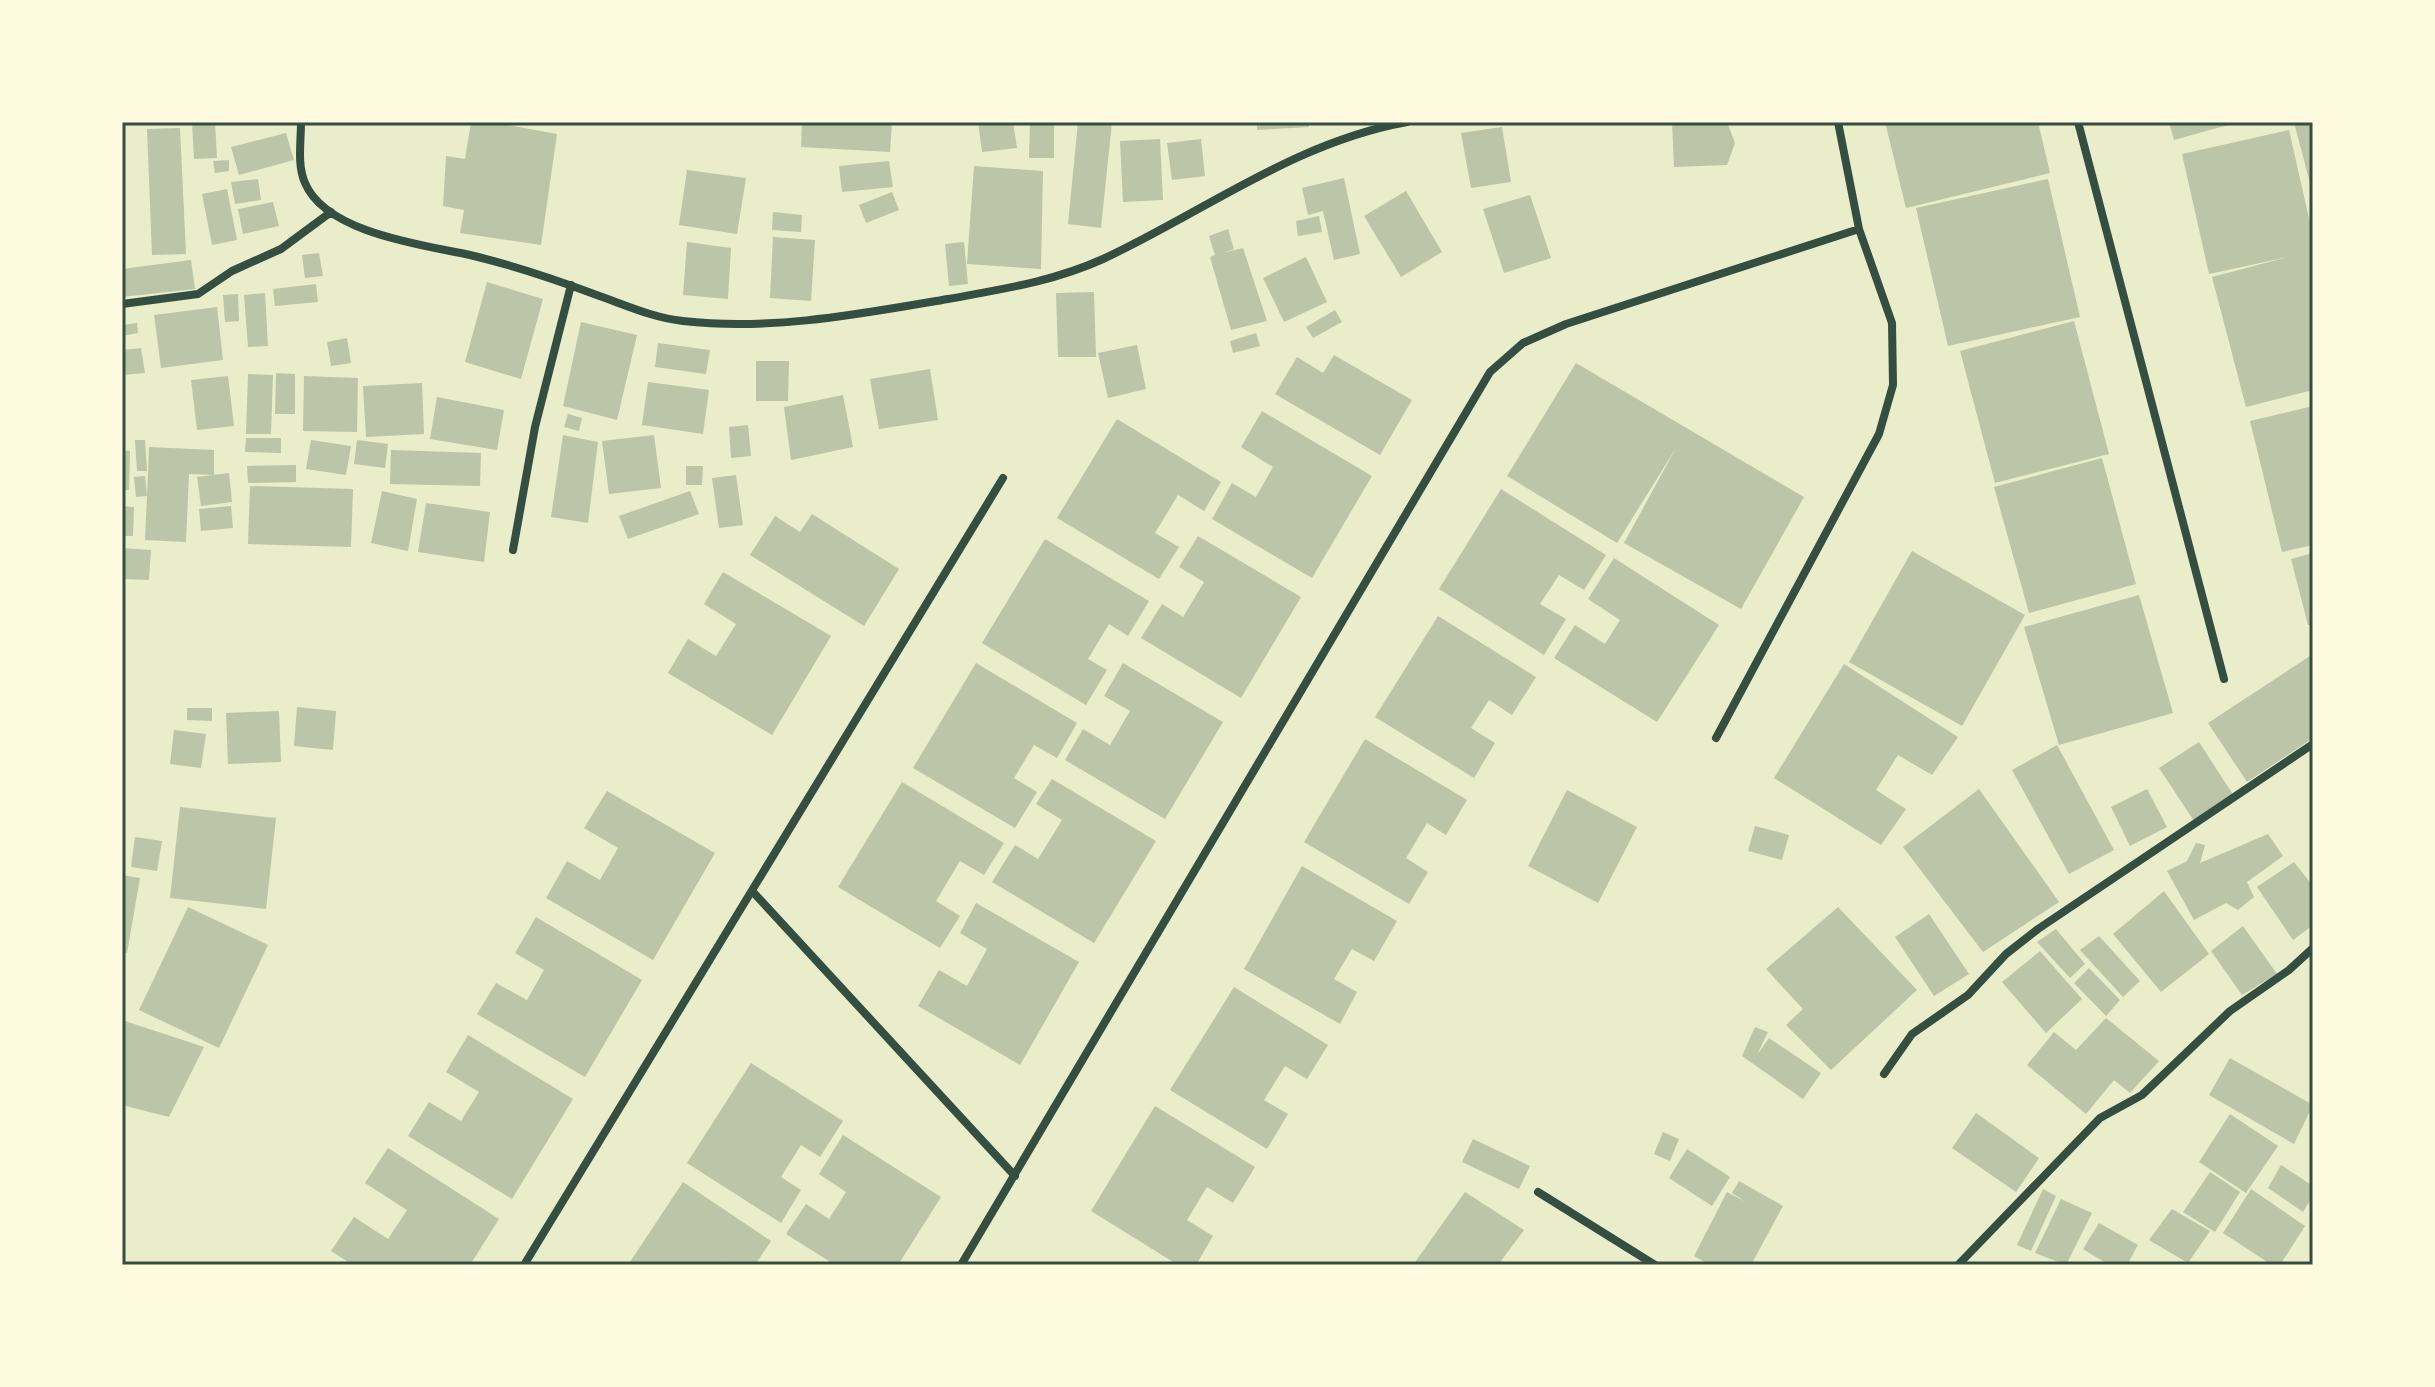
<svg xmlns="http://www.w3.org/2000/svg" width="2435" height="1387" font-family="'Roboto Condensed',sans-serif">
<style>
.building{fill:#bcc5a7}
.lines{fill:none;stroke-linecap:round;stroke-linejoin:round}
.minor{stroke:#344e41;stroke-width:8}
.neatline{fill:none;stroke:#344e41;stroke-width:3}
</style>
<rect width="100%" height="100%" fill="#e9edc9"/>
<path class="building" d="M192 122H215L217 158 194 159Z
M471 122H492L557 134 541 245 460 233 464 210 443 206 446 156 465 159Z
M802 122H892L890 152 801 147Z
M978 122H1013L1017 148 982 152Z
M1030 122H1054V158H1029Z
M1078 122H1112L1101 228 1068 224Z
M1257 122H1308L1309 127 1257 130Z
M1672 122H1727L1735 143 1727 165 1674 167Z
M1885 122H2038L2050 173 1906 208Z
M2169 122H2235V123L2174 140Z
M2294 122H2313V191H2312Z
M1502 127 1511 182 1471 188 1461 133Z
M180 128 186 254 152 255 147 129Z
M2289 130 2313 236V390L2246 407 2212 277 2288 257 2209 274 2182 154Z
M286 133 294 160 239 175 231 147Z
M1160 139 1163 200 1123 202 1120 141Z
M1201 139 1205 176 1172 180 1167 143Z
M229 160V171L215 173 213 161Z
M889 161 893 187 842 192 839 166Z
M974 166 1043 171 1041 269 967 264Z
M687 170 746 178 737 234 679 225Z
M1344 178 1360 254 1334 260 1323 211 1308 215 1302 188Z
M258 179 261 200 235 204 231 182Z
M2048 179 2080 317 1948 346 1916 208Z
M227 189 237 240 212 245 202 194Z
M1406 191 1442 252 1401 277 1364 216Z
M892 192 899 210 866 223 859 205Z
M1530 195 1551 258 1504 273 1483 209Z
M273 202 279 226 243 234 238 209Z
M773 212 802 215 801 232 772 230Z
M1319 216 1322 232 1298 236 1296 221Z
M1228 229 1234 249 1222 253 1243 248 1267 321 1231 330 1210 257 1215 255 1209 236Z
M773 237 815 240 811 301 770 298Z
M687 242 731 248 728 299 683 295Z
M964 242 968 284 949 286 945 244Z
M319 253 323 276 305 278 302 255Z
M1306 257 1327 302 1284 322 1263 278Z
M191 260 195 289 122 297V269Z
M487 282 543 299 521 379 465 362Z
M316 284 318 302 275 306 273 289Z
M1094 292 1096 357H1058L1056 293Z
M265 293 268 346 248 347 244 295Z
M238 294 239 321 225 322 223 295Z
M217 307 223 360 161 368 154 315Z
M1335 310 1342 322 1313 338 1306 327Z
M2074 321 2109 454 1995 483 1960 351Z
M581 322 637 335 617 420 563 406Z
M137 323 138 333 122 336V325Z
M1256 333 1260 346 1233 353 1230 341Z
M347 338 351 363 331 366 327 342Z
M658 343 710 350 706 374 655 367Z
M1137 345 1146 389 1108 398 1098 353Z
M141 348 145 373 122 375V350Z
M1334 355 1412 400 1380 455 1275 394 1297 357 1323 373Z
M756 361H789L788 401H756Z
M1576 363 1804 497 1741 609 1624 543 1676 448 1617 543 1507 476Z
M930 369 938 420 879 429 870 379Z
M276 373 295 374V414H275Z
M248 374 273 375 271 434H246Z
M228 376 234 426 197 430 191 380Z
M304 376 358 378 357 432 303 431Z
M648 382 709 390 703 434 642 425Z
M422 383 424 434 366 437 363 386Z
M843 395 853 447 791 460 784 407Z
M437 397 504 410 497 450 430 439Z
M2313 406V545L2282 552 2250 421Z
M1262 411 1372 476 1312 578 1212 519 1232 483 1256 497 1273 467 1241 447Z
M568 414 582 418 579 431 564 427Z
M1117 419 1221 482 1204 511 1178 495 1155 533 1179 547 1159 579 1057 518Z
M748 425 751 456 731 458 729 427Z
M563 435 598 442 588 523 551 517Z
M654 435 661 488 609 494 602 441Z
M246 438H281V453L245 452Z
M135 440H145L147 471H137Z
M311 440 351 446 346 475 306 469Z
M357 440 388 444 385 468 354 464Z
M149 447 214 450V475L189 474 186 542 145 540 147 496 136 497 134 477 145 476 147 496Z
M122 450 130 451 129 490H122Z
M391 450 481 453 480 486 390 484Z
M2102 458 2136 584 2029 613 1994 487Z
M296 465V482L248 483 247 466Z
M686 466H703L702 485H686Z
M229 473 232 502 201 506 197 477Z
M736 475 743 525 719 528 712 478Z
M250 486 353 489 351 547 248 544Z
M1501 489 1606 555 1584 590 1559 575 1540 604 1566 619 1544 655 1439 589Z
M382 491 417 499 408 551 371 543Z
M690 491 699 514 628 539 619 516Z
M426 503 490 512 484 562 418 552Z
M122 506 134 507 133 536H122Z
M231 506 233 528 201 531 199 509Z
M812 514 899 569 864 626 750 555 775 516 800 532Z
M1198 536 1301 597 1241 698 1141 638 1162 604 1183 617 1204 582 1179 567Z
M1045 539 1149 601 1128 636 1109 624 1088 659 1107 670 1086 705 982 643Z
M122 548 151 550 149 580 122 579Z
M1912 551 2025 615 1962 726 1849 662Z
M2313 553V625H2308L2291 559Z
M1614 558 1719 625 1657 722 1554 658 1575 625 1605 644 1620 620 1588 599Z
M723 572 831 636 772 735 668 673 688 639 716 656 736 624 704 604Z
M2139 595 2173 713 2059 745 2024 627Z
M1438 616 1536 677 1512 715 1489 700 1471 728 1495 743 1474 778 1375 717Z
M2313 654V738L2247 782 2208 723Z
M976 663 1077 723 1057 758 1034 745 1014 778 1037 792 1015 828 913 768Z
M1123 663 1223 722 1165 819 1065 760 1083 729 1110 745 1130 711 1104 696Z
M1844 664 1958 737 1932 775 1898 755 1876 790 1906 809 1881 845 1774 778Z
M297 707 336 711 333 750 294 746Z
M187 708H212V721L187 720Z
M279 711 281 762 228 764 226 713Z
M174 730 206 734 201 768 170 764Z
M1365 739 1467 800 1446 835 1427 823 1406 858 1428 872 1409 904 1304 842Z
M2199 742 2234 796 2194 821 2159 768Z
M2057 745 2114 850 2069 874 2012 770Z
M1052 779 1156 841 1094 943 992 882 1015 845 1038 859 1062 820 1036 804Z
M902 782 1004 843 984 875 960 861 936 901 960 916 940 948 838 887Z
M1979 789 2059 902 1983 952 1903 847Z
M2147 789 2167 827 2130 846 2111 807Z
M1567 790 1637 827 1598 903 1528 866Z
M607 791 715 853 653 960 546 898 567 861 600 880 618 848 584 828Z
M180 807 276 818 266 909 170 898Z
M1755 826 1789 835 1782 860 1748 851Z
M2268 834 2283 856 2247 882 2254 897 2238 910 2226 903 2194 920 2167 871 2187 861 2196 843 2205 845 2200 863Z
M135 837 162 841 157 871 131 867Z
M2294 862 2313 886V925L2293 940 2257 887Z
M1302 866 1397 921 1374 961 1352 949 1334 979 1357 992 1340 1024 1244 969Z
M122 875 140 878 127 953 122 952Z
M2164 891 2209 954 2161 992 2113 934Z
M976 903 1079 962 1020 1065 918 1006 939 970 967 986 987 949 960 933Z
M188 907 268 945 219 1048 139 1010Z
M1838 907 1917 990 1831 1070 1786 1025 1803 1009 1766 969Z
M1929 914 1969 974 1934 996 1895 937Z
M536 917 642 980 585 1077 477 1014 496 983 527 1000 544 970 515 953Z
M2243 926 2277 974 2242 995 2211 951Z
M2056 929 2085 964 2070 978 2037 942Z
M2099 936 2140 981 2123 997 2080 950Z
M2040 951 2082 999 2046 1033 2002 982Z
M2089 968 2120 1000 2106 1016 2074 983Z
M1234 987 1328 1045 1307 1079 1285 1066 1264 1100 1288 1114 1267 1149 1170 1090Z
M2106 1018 2159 1061 2130 1093 2114 1080 2086 1114 2027 1065 2054 1032 2076 1050Z
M122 1020 204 1047 169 1117 122 1105Z
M1755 1027 1768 1032 1757 1055 1769 1038 1821 1073 1803 1099 1742 1056Z
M468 1035 573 1099 512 1199 408 1136 429 1102 461 1121 479 1092 446 1072Z
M2230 1058 2313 1105 2294 1144 2209 1095Z
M751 1063 843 1121 820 1157 801 1145 781 1177 801 1190 781 1223 687 1163Z
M1155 1106 1255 1167 1233 1203 1207 1187 1187 1220 1213 1236 1196 1265H1178L1091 1211Z
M1976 1113 2039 1158 2016 1192 1952 1148Z
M2230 1114 2278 1146 2246 1193 2199 1162Z
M1663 1132 1679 1139 1670 1161 1654 1154Z
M843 1135 941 1197 898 1265H835L786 1234 806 1204 829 1219 846 1192 819 1174Z
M1473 1139 1530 1166 1519 1189 1462 1162Z
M388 1148 499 1219 470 1265H353L331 1251 354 1217 388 1239 407 1210 365 1183Z
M1687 1149 1730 1177 1712 1206 1669 1178Z
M2281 1165 2313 1186V1196L2303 1212 2268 1188Z
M2210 1172 2240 1192 2215 1232 2183 1212Z
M1739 1181 1783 1206 1751 1265H1710L1694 1256 1727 1192 1746 1202 1732 1193Z
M683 1182 771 1241 755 1265H731L725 1261 722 1265H628Z
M2043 1189 2056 1196 2031 1251 2017 1245Z
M2251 1189 2305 1226 2280 1265H2272L2223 1233Z
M1465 1192 1524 1230 1501 1261 1507 1265H1413Z
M2061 1199 2092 1213 2066 1265 2035 1253Z
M2172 1209 2210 1231 2188 1263 2149 1240Z
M2099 1223 2138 1245 2127 1265H2109L2083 1249Z"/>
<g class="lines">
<path class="minor" d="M301 122C301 142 297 165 305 183 326 233 423 245 470 255 512 265 554 279 594 294 623 304 653 318 683 321 773 331 860 314 948 299 1002 289 1052 282 1103 259 1204 212 1295 142 1407 122
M2078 122 2224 679
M122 304 198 294 232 271 281 249 331 212
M513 550 535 427 571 285
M1716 738 1879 434 1893 385 1892 323 1859 229 1838 122
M753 892 1015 1176
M1884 1074 1912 1034 1968 995 2006 954 2038 929 2313 744
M1538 1192 1655 1265
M524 1265 1003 478
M961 1265 1490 372 1523 343 1566 324 1859 229
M1958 1265 2100 1118 2142 1095 2230 1011 2289 970 2313 948"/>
</g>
<rect width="2435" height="1387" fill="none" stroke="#fefae0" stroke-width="248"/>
<rect x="124" y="124" width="2187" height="1139" class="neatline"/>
</svg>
